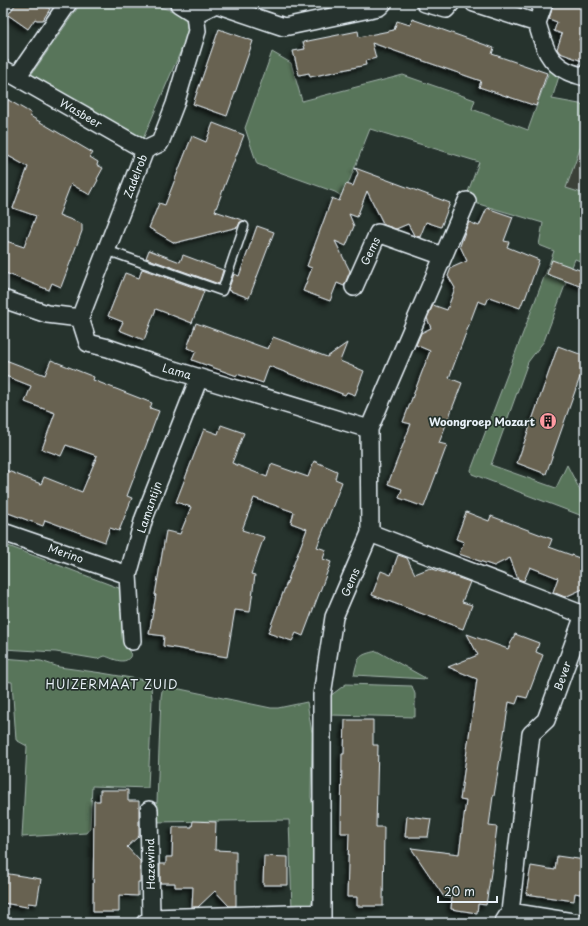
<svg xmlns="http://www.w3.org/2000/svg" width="588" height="926" font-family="'Playpen Sans',sans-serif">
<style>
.built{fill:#3a4138}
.green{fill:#58745a;stroke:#a0b2a9}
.building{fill:#686251;stroke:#e8f1f8;filter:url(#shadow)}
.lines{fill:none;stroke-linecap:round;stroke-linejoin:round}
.service-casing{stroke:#e8f1f8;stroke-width:11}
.minor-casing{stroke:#e8f1f8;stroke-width:20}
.service{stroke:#26332d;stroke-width:8}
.minor{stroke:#26332d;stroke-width:17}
.labels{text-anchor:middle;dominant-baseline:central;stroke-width:3.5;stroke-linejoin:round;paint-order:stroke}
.street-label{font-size:11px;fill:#e8f1f8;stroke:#26332d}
.poi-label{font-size:11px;font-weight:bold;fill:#e8f1f8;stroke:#26332d;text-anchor:end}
.neighbourhood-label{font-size:12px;letter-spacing:1px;fill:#e8f1f8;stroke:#26332d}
</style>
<defs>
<filter id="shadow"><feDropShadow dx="-3.5" dy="3.5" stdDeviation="2" flood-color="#0009"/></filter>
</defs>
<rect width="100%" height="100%" fill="#26332d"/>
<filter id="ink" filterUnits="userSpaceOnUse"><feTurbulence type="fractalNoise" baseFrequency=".025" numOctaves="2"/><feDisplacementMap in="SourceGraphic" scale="8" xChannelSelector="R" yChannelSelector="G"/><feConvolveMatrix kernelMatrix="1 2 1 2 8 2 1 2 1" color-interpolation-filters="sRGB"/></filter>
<g filter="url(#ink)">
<path class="built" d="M585 135V194L566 188Z"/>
<path class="green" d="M81 3H143L174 11 186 18 188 34 143 139 31 75Z
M272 52 291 63 302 101 403 75 475 100 472 109 528 130 551 66 560 73 552 99 585 105V135L566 188 585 194V235L581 243 585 245V263L575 259 544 341 528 362 491 465 556 488 567 465 581 492 585 493V517L472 474 471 470 554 251 539 245 543 223 465 200 479 162 370 129 343 197 335 192 257 164 245 128Z
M3 544 124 590 123 639 131 655C126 666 114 659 105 656L97 659 56 652 3 649Z
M377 651 427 679 354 675C358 657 358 655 377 651Z
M3 658 41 661 59 667 102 673 149 681 151 686 152 699 148 788 92 786 90 828 86 833 22 837 27 746 16 740 12 682 3 681Z
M346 684 412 686 415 694V717L330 715V696Z
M164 688H175L271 708H278L307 702 312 733 311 797 313 809V887L314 896 311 904 305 907 292 909 289 820 154 822V808L157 802 161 697 162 691Z"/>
<path class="building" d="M12 3H46L44 5 50 9 43 20H37L35 19 28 29 8 15 15 5Z
M554 3H585V23L579 40 585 43V62L560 53 557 49 562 34 554 31 557 22 549 19Z
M412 19 494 48 492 54 547 73 536 106 479 87 481 81 372 43 376 58 365 61 366 65 310 77 309 73 299 75 293 51 305 49 303 42 358 31 359 37 394 30 397 21 410 25Z
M219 29 253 41 227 116 193 104Z
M3 97 31 113 30 116 93 153 90 157 98 162 97 165 103 168 97 179 98 180 90 195 71 184 59 215 82 224V231L61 287 52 283 49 290 3 272V240L24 247 36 216 13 208 28 167 3 153Z
M213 123 244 135 215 211 245 221 240 222 238 227 175 243 149 228 159 203 165 205 192 136 206 142Z
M355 168 450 203 441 227 426 222 420 237 414 235 408 224 396 229 384 225 367 191 357 217 349 214 354 226 346 246 335 241 350 271 344 286 337 283 330 301 303 291 312 268 307 266 332 198 339 201 346 184 353 186 358 173Z
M487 208 513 217 504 241 509 242 507 247 539 260 525 299 524 298 520 308 489 297 486 304 478 301 449 378 462 383 439 443 447 445 424 507 399 498 402 489 388 484 411 424 403 422 430 351 416 345 421 333 431 328 427 318 433 305 447 310 455 288 448 276 451 268 467 261 460 246 466 229 469 222 479 226Z
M257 226 274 232 249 298 228 290 234 274 239 276Z
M149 250 180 262 183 255 223 270 219 284 146 258Z
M552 260 585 272V288L547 274Z
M142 269 204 291 192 323 156 309 144 340 119 330 123 322 108 316 125 273 139 278Z
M196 323 268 349 273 337 327 357 347 343 340 361 364 371 355 395 347 392 345 395 269 366 263 383 237 374V376L192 360 196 351 187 348Z
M558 346 585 356V379L580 377 546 474 517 463Z
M3 359 45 375 51 360 94 377 93 380 152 403 150 408 159 411 127 496 132 498 119 531 110 528 105 542 45 520 43 526 3 511V469L41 484 44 477 82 492 97 456 66 445 61 456 42 449 55 413 25 402 31 386 3 375Z
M221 425 244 433 232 463 267 477 271 464 308 477 314 461 337 471 335 479 342 482 317 547 326 550 323 559 331 562 303 636 296 633 292 641 268 633 307 529 291 523 294 512 254 498 242 530 264 537 251 574 255 575 250 612 235 610 227 657 163 646 164 636 149 634 156 595H155L166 531 180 534 191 507 176 502 204 429 218 434Z
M466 512 489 521 491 516 552 539 549 547 585 560V588L565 597 553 592 558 578 530 567 524 581 518 579 510 558 494 566 459 554 464 542 456 539Z
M398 555 407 558 415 574 430 568 470 582 462 602 472 605 463 629 372 595 381 571 391 575Z
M467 634 508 649 515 634 539 643 536 652 543 655 527 698 519 696 516 704 509 702 494 796H493L489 826 497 827 492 866 486 905 478 904 477 913 451 909 452 898 444 897 411 848 459 854 466 801 460 800 477 679 448 667 478 655Z
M345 720H373V745H378L376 827H384L383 906H357V897H347L349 833H341L342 754H344Z
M100 790H128V801H139V836L127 847 140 861V882H138V896L119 895V912H93L94 801H100Z
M407 816 431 819 428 837H405Z
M193 821 216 822 215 850 236 851V906H229L215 891 198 907H192L193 887H175V883H160V864H166V857H172L173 827H192Z
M264 856 288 857V885H263Z
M557 856 585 860V895L575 893 574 901 526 894 531 866 555 870Z
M3 873 41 879 37 904 28 903 27 907 3 903Z"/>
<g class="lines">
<g class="service-casing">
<path id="service" d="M106 250 222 291 244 226"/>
</g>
<g class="minor-casing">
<path id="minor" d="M425 3 446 9 451 3
M474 3 537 23C543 43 547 62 567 71 573 74 579 75 585 77
M195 14 216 4 284 27 379 7 383 3
M537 23 544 3
M3 69 145 150
M17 77 68 3
M354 287 378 233 443 256
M3 299 47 314 80 318
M80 318 145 150 160 143 175 104 197 31 195 14 179 4V3
M80 318 88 343 108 348 157 365 369 429
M3 532 128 575
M370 533 584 615 546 720 531 734 510 912 503 923
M132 641 128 575 144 518 199 378
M149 810 151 918
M510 912 579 923
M145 923 151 918 322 913
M322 923V695L334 617 370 533 369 429 467 201"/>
</g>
<use href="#service" class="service"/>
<use href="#minor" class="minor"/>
</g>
</g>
<defs>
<g id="building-disc" transform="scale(0.9)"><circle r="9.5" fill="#ff9aa2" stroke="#26332d"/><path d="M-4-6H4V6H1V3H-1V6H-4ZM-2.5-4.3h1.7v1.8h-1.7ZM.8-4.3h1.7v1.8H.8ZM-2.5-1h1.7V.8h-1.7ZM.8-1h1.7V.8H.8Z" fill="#111"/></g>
</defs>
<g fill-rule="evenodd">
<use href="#building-disc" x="548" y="421"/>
</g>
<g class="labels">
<g class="street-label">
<text transform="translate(81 113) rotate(30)">Wasbeer</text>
<text transform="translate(135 176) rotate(-69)">Zadelrob</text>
<text transform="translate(370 251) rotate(-64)">Gems</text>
<text transform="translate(177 371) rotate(16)">Lama</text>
<text transform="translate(149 507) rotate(-71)">Lamantijn</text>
<text transform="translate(66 553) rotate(19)">Merino</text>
<text transform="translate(350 582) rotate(-67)">Gems</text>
<text transform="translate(562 676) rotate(-71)">Bever</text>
<text transform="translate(150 864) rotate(-91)">Hazewind</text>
</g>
<g class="poi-label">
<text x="535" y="421">Woongroep Mozart</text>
</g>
<g class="neighbourhood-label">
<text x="112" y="684">HUIZERMAAT ZUID</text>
</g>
</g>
<rect width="588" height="926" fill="none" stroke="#26332d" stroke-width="16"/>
<rect x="8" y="8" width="572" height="910" fill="none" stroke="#e8f1f8" stroke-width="1.5" filter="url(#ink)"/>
<path d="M438 896v6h59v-6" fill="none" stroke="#e8f1f8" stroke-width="2"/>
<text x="444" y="896" font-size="12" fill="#e8f1f8" stroke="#26332d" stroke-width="3" paint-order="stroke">20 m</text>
</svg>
